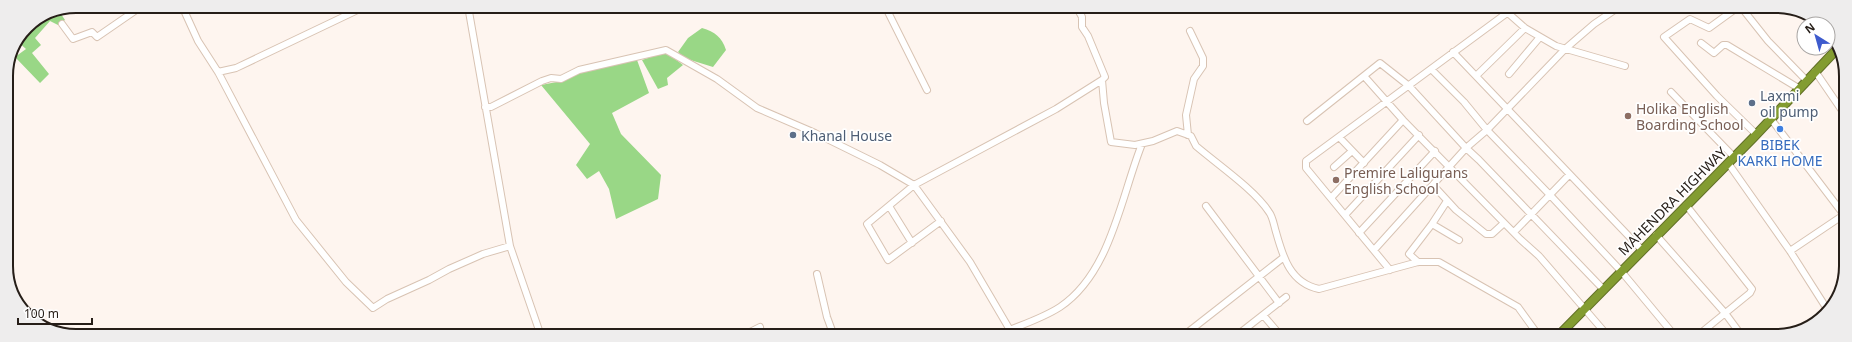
<svg xmlns="http://www.w3.org/2000/svg" width="1852" height="342" font-family="'Noto Sans',sans-serif">
<style>
.forest{fill:#99d786}
.lines{fill:none;stroke-linecap:round;stroke-linejoin:round}
.minor-casing{stroke:#d8c3b3;stroke-width:8}
.highway-casing{stroke:#627028;stroke-width:10}
.minor{stroke:#fff;stroke-width:6}
.highway{stroke:#839c31;stroke-width:8}
.service-dot{fill:#5c6f8a;stroke:#fff;stroke-width:1.5}
.education-dot{fill:#8d6e63;stroke:#fff;stroke-width:1.5}
.shop-dot{fill:#3f7fe0;stroke:#fff;stroke-width:1.5}
.labels{text-anchor:middle;dominant-baseline:central;stroke-width:3.5;stroke-linejoin:round;paint-order:stroke}
.service-label{font-size:14px;fill:#4e5e75;stroke:#fff;text-anchor:start}
.education-label{font-size:14px;fill:#785e54;stroke:#fff;text-anchor:start}
.shop-label{font-size:14px;fill:#366cbe;stroke:#fff}
.street-label{font-size:14px;fill:#261e18;stroke:#fff}
.rim{fill:none;stroke:#261e18;stroke-width:2}
</style>
<rect width="100%" height="100%" fill="#fef5ef"/>
<path class="forest" d="M61 9 59 11 65 20 58 25 50 21 35 38 41 45 32 53 49 74 40 83 15 57 26 49 17 41C28 25 41 13 61 9Z
M702 28C715 32 722 37 726 50L713 67 684 58 678 52 688 38Z
M666 52 683 65 667 78 668 85 658 89 642 60Z
M637 60 649 93 612 113 621 134 661 175 658 199 616 219 609 189 599 171 587 179 576 165 590 144 541 85 562 81 580 72Z"/>
<g class="lines">
<g class="minor-casing">
<path id="minor" d="M182 6 198 41 218 72 296 220 346 282 373 308 387 299 429 280 449 269 483 254 510 246
M468 6 510 246 541 336
M885 6 927 90
M1076 6 1082 17V27L1088 36 1105 77 1102 80 1104 103 1111 142 1135 145 1153 141 1177 131 1191 136 1196 146C1217 164 1255 190 1269 212 1273 217 1274 226 1276 232 1283 257 1290 283 1319 289L1418 262H1439L1518 307 1539 336
M1738 7 1709 28 1690 19 1664 37 1717 96 1756 134
M1741 7 1768 41 1807 81
M1508 13 1525 28 1556 46 1625 66
M62 24 73 39 92 32 97 37 142 6
M1701 43 1714 53 1723 45H1727L1800 89
M1453 52 1642 250
M1431 69 1464 102 1487 130 1550 195 1621 271 1675 336
M1815 71 1845 115
M218 72 236 68 366 6
M1509 74 1540 37
M1364 76 1403 120 1520 239 1539 256 1608 336
M1476 76 1525 28
M1671 92 1734 157
M485 107H491L542 81 551 78 561 79 579 70 666 50 717 79 757 108 815 133 880 165 914 185 970 262 1010 330
M1771 119 1844 215
M1307 121 1380 63 1409 86 1466 148 1479 160 1604 290
M1188 135 1186 115 1194 79 1203 66V58L1190 31
M1339 137 1364 163
M1728 163 1790 251 1827 309
M1334 167 1352 151
M1433 185 1456 210 1486 234H1492L1504 223
M1331 198 1403 120
M1686 205 1752 289 1750 293 1697 336
M889 206 912 243
M1206 206 1279 303
M1345 215 1419 135
M941 221 888 260 867 224 914 185 1056 109 1102 80
M1432 224 1447 201
M1514 232 1569 175
M1359 233 1435 151
M1656 235 1725 313 1742 336
M1374 250 1466 148 1487 130 1565 49 1594 24 1619 7
M1790 251 1845 214
M1418 262 1409 254 1432 224 1459 240
M1390 270 1306 168V161L1511 10
M817 274 827 317 834 336
M1263 315 1281 336
M1565 330 1571 336
M742 336 760 327
M995 336C1017 326 1040 320 1060 307 1111 273 1121 196 1142 144
M1113 336 1126 332 1132 336
M1183 336 1284 257
M1236 336 1286 297"/>
</g>
<g class="highway-casing">
<path id="highway" d="M1558 336 1753 138 1837 49"/>
</g>
<use href="#minor" class="minor"/>
<use href="#highway" class="highway"/>
</g>
<g class="service-dot">
<circle cx="1752" cy="103" r="4"/>
<circle cx="793" cy="135" r="4"/>
</g>
<g class="education-dot">
<circle cx="1628" cy="116" r="4"/>
<circle cx="1336" cy="180" r="4"/>
</g>
<circle class="shop-dot" cx="1780" cy="129" r="4"/>
<g class="labels">
<g class="service-label">
<text x="1760" y="95">Laxmi<tspan x="1760" dy="16">oil pump</tspan></text>
<text x="801" y="135">Khanal House</text>
</g>
<g class="education-label">
<text x="1636" y="108">Holika English<tspan x="1636" dy="16">Boarding School</tspan></text>
<text x="1344" y="172">Premire Laligurans<tspan x="1344" dy="16">English School</tspan></text>
</g>
<g class="shop-label">
<text x="1780" y="144">BIBEK<tspan x="1780" dy="16">KARKI HOME</tspan></text>
</g>
<g class="street-label">
<text transform="translate(1672 201) rotate(-45)">MAHENDRA HIGHWAY</text>
</g>
</g>
<path d="M0 0H1852V342H0ZM76 13H1776A63 63 0 0 1 1839 76V266A63 63 0 0 1 1776 329H76A63 63 0 0 1 13 266V76A63 63 0 0 1 76 13Z" fill="#eeeded" fill-rule="evenodd"/>
<path class="rim" d="M76 13H1776A63 63 0 0 1 1839 76V266A63 63 0 0 1 1776 329H76A63 63 0 0 1 13 266V76A63 63 0 0 1 76 13Z"/>
<g transform="translate(1816 36) rotate(323)"><circle r="19" fill="#ffffff" stroke="#a8a5a3"/>
<path d="M0-3L7 15L0 10L-7 15Z" fill="#3e5bcd"/>
<text y="-6" font-size="11" font-weight="bold" text-anchor="middle" fill="#261e18">N</text>
</g>
<path d="M18 318v6h74v-6" fill="none" stroke="#261e18" stroke-width="2"/>
<text x="24" y="318" font-size="12" fill="#261e18" stroke="#ffffff" stroke-width="3" paint-order="stroke">100 m</text>
</svg>
